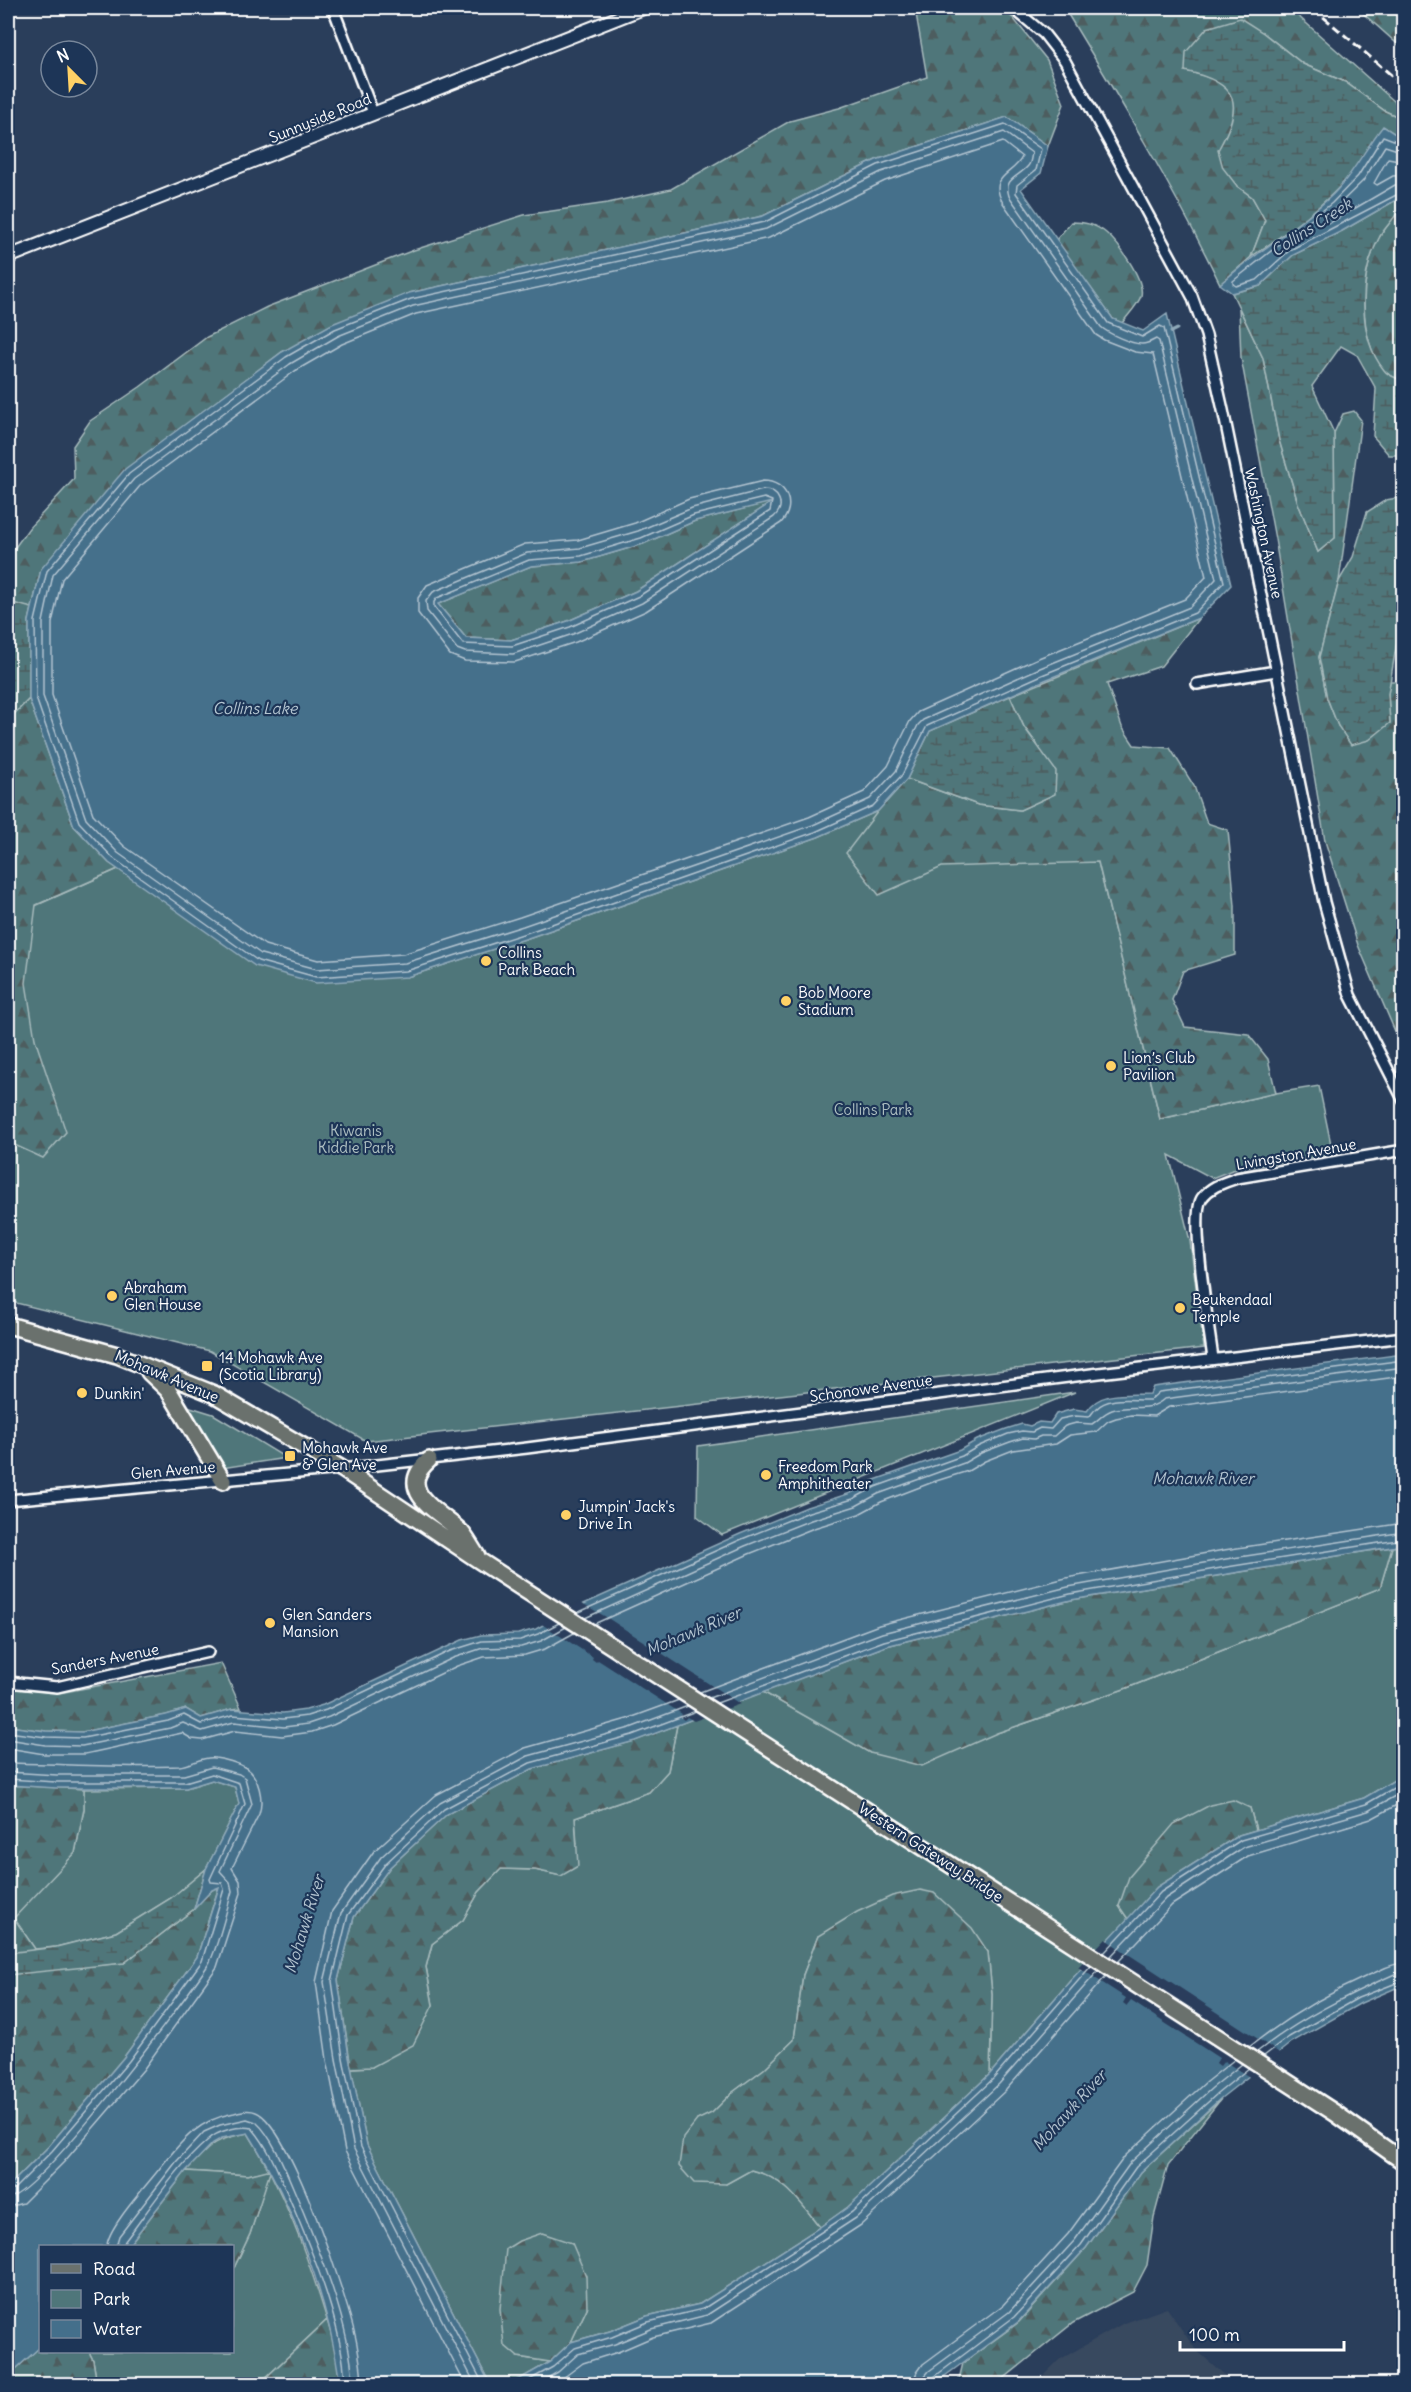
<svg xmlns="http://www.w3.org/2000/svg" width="1411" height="2392" font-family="Delius,sans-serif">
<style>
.built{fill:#39495f}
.green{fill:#4f767a;stroke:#a7babc;stroke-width:1.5}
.forest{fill:url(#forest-firs);stroke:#a7babc;stroke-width:1.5}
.wetland{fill:url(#wetland-marsh);stroke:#a7babc;stroke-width:1.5}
.water{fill:#446f8b;stroke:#8fa9b9;stroke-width:1.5;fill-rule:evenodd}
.pier{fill:#2a3e5b}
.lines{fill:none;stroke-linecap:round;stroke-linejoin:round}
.shore{stroke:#b4c5d1;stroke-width:1.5}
.stream{stroke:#8fa9b9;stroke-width:3}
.minor-casing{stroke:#fff;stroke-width:14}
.tertiary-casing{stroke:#fff;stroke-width:16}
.primary-casing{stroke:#fff;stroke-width:20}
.minor{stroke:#1d3557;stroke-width:9}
.tertiary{stroke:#1d3557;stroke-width:12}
.primary{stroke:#6a716d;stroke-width:15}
.rail{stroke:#fff;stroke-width:3;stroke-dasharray:9 4.5;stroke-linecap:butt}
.poi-dot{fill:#ffd166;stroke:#1d3557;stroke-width:2}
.labels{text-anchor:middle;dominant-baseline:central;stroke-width:4.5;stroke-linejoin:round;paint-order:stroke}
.street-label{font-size:15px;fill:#fff;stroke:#1d3557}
.poi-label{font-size:15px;fill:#fff;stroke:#1d3557;text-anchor:start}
.park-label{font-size:15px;fill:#b0c1c3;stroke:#1d3557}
.water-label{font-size:16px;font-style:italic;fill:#b4c5d1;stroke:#1d3557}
</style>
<defs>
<pattern id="forest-firs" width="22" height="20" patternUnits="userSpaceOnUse" patternTransform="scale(1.5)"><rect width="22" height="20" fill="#4f767a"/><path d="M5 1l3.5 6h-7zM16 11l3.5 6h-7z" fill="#4d5d5e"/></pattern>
<pattern id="wetland-marsh" width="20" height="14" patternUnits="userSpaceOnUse" patternTransform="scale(1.5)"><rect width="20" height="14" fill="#4f767a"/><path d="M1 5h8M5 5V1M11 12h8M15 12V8" fill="none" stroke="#4d5d5e"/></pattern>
</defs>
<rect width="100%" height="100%" fill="#2a3e5b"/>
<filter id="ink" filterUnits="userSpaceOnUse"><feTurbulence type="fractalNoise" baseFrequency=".0167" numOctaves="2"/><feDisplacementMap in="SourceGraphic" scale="12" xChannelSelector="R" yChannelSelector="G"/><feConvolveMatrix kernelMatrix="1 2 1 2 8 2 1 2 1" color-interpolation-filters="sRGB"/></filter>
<g filter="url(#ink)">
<path class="built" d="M1167 2308 1195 2349 1235 2384H1035L1059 2360 1122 2324Z"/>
<path class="green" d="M878 811 1098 862 1160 1119 1276 1093 1319 1086 1333 1154 1232 1170 1212 1178 1169 1155 1190 1241 1204 1348 366 1441 210 1351 8 1301V918L118 869 186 916 407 977 528 938 818 837Z
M1075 1392 722 1535 697 1516 698 1446Z
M184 1405 213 1414 286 1458 222 1468Z
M1403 1545V1775L1364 1798 1256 1830 1250 1808 1119 1906 1128 1919 1070 1981 990 2074 992 1994 988 1952 818 1936 803 1975 794 2040 764 2069 733 2092 712 2113 697 2120 726 2184 751 2170C785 2178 799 2201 820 2227L700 2304 647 2316 610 2331 571 2342 587 2308 518 2357 550 2362 520 2379 490 2384 367 2145 351 2068 372 2067 433 2005 426 1967 432 1944 463 1920 479 1892 501 1869 535 1870 561 1876 577 1844 575 1818 649 1792 668 1771 677 1725 763 1692 870 1753 997 1733 1127 1688 1380 1588 1392 1547Z
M212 1780 235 1787 239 1804 206 1869 171 1898 116 1932 56 1947 35 1949 13 1918 75 1853 84 1809V1789L186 1788Z
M248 2133C284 2191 307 2254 327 2320L259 2384H97L93 2360 89 2352H232L233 2270 250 2234 270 2170 248 2175 186 2171C211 2145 211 2140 248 2133Z"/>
<path class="forest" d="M915 8H1000L1013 18 1047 60 1064 104 1048 146 1007 117 876 160 763 216 409 293 282 352 221 398 41 569 32 608 8 604V557L29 528 74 479 73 446 90 421 140 387 207 337 267 307 414 250 524 215 608 203 671 189 790 121 839 108 927 77Z
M1064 8H1289L1403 109V119L1385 111 1345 82 1303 64 1262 32 1185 71C1214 77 1241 86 1233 121 1231 127 1226 133 1227 139 1228 154 1233 170 1237 186L1252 197 1265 220 1251 257 1220 284C1174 188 1119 98 1064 8Z
M1357 8H1403V49Z
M1403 204V381C1397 378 1388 376 1383 370 1358 337 1359 274 1379 238 1386 226 1396 215 1403 204Z
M1071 222C1084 222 1095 224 1106 233 1118 243 1145 279 1141 296 1138 305 1128 315 1122 323L1113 319 1056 240Z
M1239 308 1263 358 1279 440 1298 503 1318 552 1335 538 1334 433 1343 414 1354 411 1361 420 1339 581 1319 657 1327 698 1338 726 1390 723 1388 694 1390 681H1403V1050L1358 945 1325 841 1275 539 1241 358Z
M774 501 636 591 568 621 511 640 466 638 438 604 531 566 582 562 643 544 695 521Z
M1199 618 1161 666 1107 684 1122 727 1134 745 1170 748 1194 786 1207 823 1228 830 1235 906V955L1183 971 1172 1000 1185 1027 1248 1034 1268 1059 1276 1093 1160 1119 1098 862 942 867 879 895 846 853 878 811 907 779 978 805 1020 810 1054 794 1037 744 1024 727 1010 696Z
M29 699 74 826 109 863 118 869 36 905 26 983 35 1039 66 1132 43 1158 8 1142V720Z
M1392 1547 1380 1588 1127 1688 997 1733 922 1766 870 1753 763 1692 886 1646 1071 1600Z
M221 1663 241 1708 232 1709 201 1718 186 1709 167 1715 82 1732 46 1731 8 1726V1688L59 1693Z
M677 1725 668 1771 649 1792 575 1818 578 1866 561 1876 535 1870 501 1869 479 1892 463 1920 432 1944 426 1967 433 2005 413 2045 372 2067 351 2068 338 1980 354 1917 390 1867 447 1814 532 1769 634 1741Z
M8 1785 84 1789V1809L75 1853 14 1918 35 1949 55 1969 124 1963 194 1909 212 1890 219 1886 197 1957 124 2057 48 2147 8 2187Z
M1233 1800 1250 1808 1256 1830 1239 1835 1157 1887 1128 1919 1119 1906 1129 1877 1174 1824 1210 1805Z
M920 1890 934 1893 972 1928 988 1952 992 1994 990 2074 848 2207 820 2227C799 2201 785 2178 751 2170L726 2184 694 2183 679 2166 683 2138 697 2120 712 2113 733 2092 764 2069 794 2040 803 1975 818 1936 857 1912 892 1896Z
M1221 2099 1168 2165 1154 2217 1147 2265 1133 2292 1073 2323 997 2384H958L963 2363 1019 2322 1086 2248 1141 2172Z
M271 2169 250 2234 233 2270 232 2246H128L186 2171 248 2175Z
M542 2233 572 2243 586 2276 587 2308 571 2342 550 2362 518 2357 504 2345 500 2309 506 2249 519 2241Z
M327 2320 335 2347 340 2384H259Z
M40 2347V2352H89L93 2360 97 2384H8V2376Z"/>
<path class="wetland" d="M1240 18 1262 32 1303 64 1345 82 1385 111 1403 119V139L1384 127C1371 141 1364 158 1352 173 1324 207 1287 232 1251 257L1265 220 1252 197 1237 186 1223 168 1218 150C1244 104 1240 83 1185 71L1186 52 1207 28Z
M1403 196C1403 213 1386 224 1379 238 1359 275 1357 337 1384 370 1388 376 1397 378 1403 381V455H1389L1373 436 1376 389 1357 355 1341 346 1312 386 1334 433 1335 538 1318 552 1298 503 1279 440 1263 358 1232 293 1260 286 1293 255 1342 231Z
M1403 497V607L1388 694 1390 723 1369 740 1351 745 1338 726 1327 698 1319 657 1339 581 1353 557 1367 512 1386 500Z
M13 603 32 608 29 621V699L8 720V604Z
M1010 696 1024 727 1056 771 1055 794 1020 810 978 805 907 779 930 731Z
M206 1869 194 1909 124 1963 8 1975V1953L56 1947 116 1932 171 1898Z"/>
<path class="water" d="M1007 117 1048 146 1041 173 1021 189 1113 319 1143 331 1167 314 1231 585 1199 618 1045 680 930 731 907 779 878 811 818 837 528 938 407 977 316 983 255 966 109 863 74 826 29 699V621L41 569 125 469 282 352 332 324 409 293 763 216 876 160ZM772 502 636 591 568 621 511 640 466 638 438 604 531 566 582 562 643 544 695 521Z
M1383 126 1403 139V196L1342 231 1293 255 1260 286 1232 293 1220 284C1254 254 1294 230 1328 199 1351 178 1364 150 1383 126Z
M1403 1354V1545L1071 1600 886 1646 635 1741 532 1769 447 1814 390 1867 354 1917 338 1980 349 2057 367 2145 490 2384H340C328 2297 295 2208 248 2133L222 2138 213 2143 186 2171 128 2246H40V2347L8 2376V2187L48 2147 124 2057 197 1957 219 1887 212 1890 194 1909 206 1869 239 1804 235 1787 212 1780 186 1788H56L8 1785V1726L46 1731 82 1732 166 1715 186 1709 201 1718 232 1709 283 1713 306 1710 323 1705 462 1640 481 1635 518 1634 536 1629 566 1612 740 1534 807 1507 851 1493 872 1481 960 1450 977 1440 1006 1429 1022 1424 1030 1426 1039 1422 1050 1423 1056 1414 1074 1409 1087 1411C1100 1390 1129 1395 1150 1394L1153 1387Z
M1403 1775V1985L1361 2003 1292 2042 1221 2098 1141 2172 1086 2248 1018 2322 934 2384H495L520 2379 550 2362 571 2342 610 2331 647 2316 700 2304 820 2227 848 2207 990 2074 1070 1981 1157 1887 1239 1835 1364 1798Z"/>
<path class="pier" d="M580 1602 606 1617 740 1704 694 1721 687 1717 684 1720 680 1717 682 1714 598 1660 596 1662 592 1659 593 1657 540 1623Z
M1105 1939 1191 1995 1281 2054 1251 2078 1224 2061 1220 2066 1216 2063 1219 2058 1131 2001 1127 2006 1123 2003 1126 1998 1078 1967Z"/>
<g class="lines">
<path class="shore" d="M1005 124 1041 149 1036 170 1017 185 1016 193 1108 323 1142 337 1160 326 1164 328 1224 582 1195 613 1042 675 927 726 902 775 873 806 815 832 526 933 406 971 316 977 258 961 113 858 79 822 36 698 35 621 47 571 129 474 286 357 335 329 411 299 765 222 878 165Z
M1004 132 1032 153C1031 157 1031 163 1028 166 1019 177 1003 178 1009 196L1101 327C1109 334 1131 344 1142 344 1148 344 1152 341 1156 339L1159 341 1216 579 1190 607 1040 668 923 720 918 725 896 771 870 799 813 825 523 926 405 963 317 969 261 954 118 853 86 819 43 696V622L53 575 134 479 290 364 338 336 413 306 766 229 881 172Z
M1003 142 1022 157C1014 175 987 175 1003 203L1096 335 1104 340 1135 352 1153 354 1206 577 1185 599 1036 659 918 712 910 721 888 766 864 792 809 817 520 917 403 954 318 960 265 945 124 846 93 814 52 695V623L62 579 140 486 295 371 342 344 416 314 769 238 885 181Z
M1404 144 1383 136 1358 176 1332 203 1233 281V284L1236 286 1257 280 1290 250 1404 191
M1404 152 1385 146 1363 181 1326 217V221L1329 223 1335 220 1395 185 1404 184
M1404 161 1388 158 1374 183 1377 185 1393 176 1404 175
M763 481C787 481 797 506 781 523L646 611 576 642 515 662 465 661 450 655 418 613V598L427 585 525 544 578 540 635 523 689 499Z
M763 490C779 490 786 506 774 517L642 603 573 634 513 654 465 652 457 649 427 611 426 601 433 592 527 553 580 548 638 531 692 508Z
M764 498 772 501 770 511 639 596 570 627 512 646 463 644 434 607V602L437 598 529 560 581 556 641 538 694 515Z
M577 1613 742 1539 809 1512 853 1499 875 1487 962 1456 979 1446 1008 1434 1022 1431 1032 1432 1040 1428 1051 1429 1060 1419 1075 1416 1089 1417C1092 1414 1093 1411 1096 1409 1109 1395 1134 1401 1150 1400L1159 1392 1404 1360
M585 1618 745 1546 811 1520 856 1506 878 1494 964 1463 981 1453 1010 1442 1023 1438 1034 1439 1041 1436H1054L1065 1426 1076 1423 1092 1424C1100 1419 1103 1413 1112 1410 1131 1404 1149 1413 1164 1399L1404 1367
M594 1624 749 1554 814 1528 859 1514 881 1502 933 1482 968 1471 985 1461 1013 1450 1056 1444 1070 1435 1096 1432 1108 1421 1116 1418 1131 1415 1154 1416 1169 1407 1404 1376
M700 1692 879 1625 1066 1578 1224 1550 1404 1523
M709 1698 882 1633 1068 1587 1226 1559 1404 1532
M717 1703 884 1641 1070 1594 1227 1567 1404 1539
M8 1732 46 1737 83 1738 168 1721 184 1715 201 1724 233 1715 283 1719 307 1716 326 1710 450 1651 482 1641 520 1640 538 1634 559 1623
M8 1739 45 1745 82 1746 170 1728 183 1723 202 1731 234 1722 284 1727 308 1724 329 1717 453 1658 483 1648 521 1647 541 1641 566 1627
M8 1748 44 1754H85L182 1733 192 1739 202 1740 235 1731 282 1736 312 1732 333 1725 457 1666 484 1657 525 1655 545 1649 574 1633
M8 1763C65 1764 122 1768 179 1766 191 1765 203 1756 215 1758 224 1759 238 1763 246 1768 259 1776 264 1800 259 1814L232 1868 240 1881 241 1893 217 1967 143 2070 64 2162 23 2203 8 2207
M8 1772 57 1775H184L212 1767 239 1774 245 1778 252 1804 220 1871 230 1882 232 1891C227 1909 217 1951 208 1965 186 1999 37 2197 8 2198
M8 1779 56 1782H185L212 1774 239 1783 245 1804 210 1879 211 1882 222 1883 224 1889 202 1961 129 2061 52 2151 14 2189 8 2191
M1104 1953 1161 1892 1241 1840 1366 1804 1404 1782
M1110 1957 1166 1898 1244 1847 1368 1811 1404 1791
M1118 1962 1172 1905 1248 1856 1371 1819 1404 1801
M1249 2047C1286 2018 1326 1994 1369 1975 1380 1971 1391 1963 1404 1963
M1257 2052C1299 2019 1347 1995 1397 1973L1404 1972
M1264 2056 1289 2037 1358 1998 1404 1980
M107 2246C107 2228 147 2185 160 2168 182 2140 198 2120 234 2113 242 2111 249 2109 256 2112 290 2125 350 2305 357 2344 359 2357 362 2371 362 2384
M116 2246 119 2236 176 2162 204 2132 220 2125 247 2119 256 2122C274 2138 288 2176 298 2199 321 2254 350 2324 353 2384
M123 2246 125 2241C151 2207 175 2168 208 2140 217 2131 239 2125 252 2128 272 2151 282 2182 294 2209 316 2261 343 2328 345 2384
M465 2384 345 2151 327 2060 316 1982 332 1911 374 1851 436 1795 525 1748 627 1719 679 1700
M475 2384 354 2149 336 2059 324 1982 341 1913 381 1857 440 1803 528 1756 630 1728 688 1706
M483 2384 361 2147 343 2058 332 1981 348 1915 386 1863 444 1809 530 1763 632 1735 696 1711
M522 2384 553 2367 575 2348 612 2337 648 2322 703 2309 852 2212 994 2078 1091 1966
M537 2384 558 2372 578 2354 615 2344 651 2329 707 2315 856 2218 999 2084 1098 1971
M555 2384 583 2363 618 2352 653 2337 711 2323 861 2225 1006 2090 1106 1976
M914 2384 916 2374 923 2364 1003 2305 1068 2234 1125 2156 1206 2082 1235 2059
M923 2384 924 2377 929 2371 1009 2312 1075 2240 1131 2162 1212 2088 1242 2064
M931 2384 934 2377 1014 2317 1081 2245 1136 2167 1217 2094 1249 2068"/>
<path class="stream" d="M1171 332 1177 329"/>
<g class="minor-casing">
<path id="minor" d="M333 8 373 113
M1013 8 1044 34 1065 61 1192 296 1206 335 1223 410 1324 902 1350 995 1404 1101
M1197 684 1276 671
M1213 1359C1210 1332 1189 1216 1202 1198 1211 1186 1223 1183 1237 1178L1404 1150
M8 1500 342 1469 527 1448 1099 1373 1404 1337
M8 1682 57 1687 208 1652"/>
</g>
<g class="tertiary-casing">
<path id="tertiary" d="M8 257 643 8"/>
</g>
<g class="primary-casing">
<path id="primary" d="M8 1325 117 1355 214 1394 342 1469 480 1561 1335 2113 1404 2162
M149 1372 169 1391 223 1481
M429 1460C393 1492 441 1512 461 1532 467 1539 472 1549 477 1556"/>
</g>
<use href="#minor" class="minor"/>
<use href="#tertiary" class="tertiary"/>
<use href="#primary" class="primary"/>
<path class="rail" d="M1313 8 1404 86"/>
</g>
</g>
<g class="poi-dot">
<circle cx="486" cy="961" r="6"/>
<circle cx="786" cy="1001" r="6"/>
<circle cx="1111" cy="1066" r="6"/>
<circle cx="112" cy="1296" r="6"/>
<circle cx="1180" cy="1308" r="6"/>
<rect x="201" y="1360" width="12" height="12" rx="3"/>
<circle cx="82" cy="1393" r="6"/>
<rect x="284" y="1450" width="12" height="12" rx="3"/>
<circle cx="766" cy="1475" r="6"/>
<circle cx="566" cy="1515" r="6"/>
<circle cx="270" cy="1623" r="6"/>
</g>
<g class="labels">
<g class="street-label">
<text transform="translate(320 118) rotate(-22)">Sunnyside Road</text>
<text transform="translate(1264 533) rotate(78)">Washington Avenue</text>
<text transform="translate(1296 1154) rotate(-10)">Livingston Avenue</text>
<text transform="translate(167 1376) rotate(23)">Mohawk Avenue</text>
<text transform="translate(871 1388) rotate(-8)">Schonowe Avenue</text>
<text transform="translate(173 1470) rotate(-5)">Glen Avenue</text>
<text transform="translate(105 1659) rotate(-11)">Sanders Avenue</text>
<text transform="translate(931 1852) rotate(33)">Western Gateway Bridge</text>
</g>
<g class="poi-label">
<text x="498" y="952">Collins<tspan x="498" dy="17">Park Beach</tspan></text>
<text x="798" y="992">Bob Moore<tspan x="798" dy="17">Stadium</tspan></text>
<text x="1123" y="1057">Lion’s Club<tspan x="1123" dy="17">Pavilion</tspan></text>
<text x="124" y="1287">Abraham<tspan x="124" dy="17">Glen House</tspan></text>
<text x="1192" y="1299">Beukendaal<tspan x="1192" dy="17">Temple</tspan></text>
<text x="219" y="1357">14 Mohawk Ave<tspan x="219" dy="17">(Scotia Library)</tspan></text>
<text x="94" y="1393">Dunkin'</text>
<text x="302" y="1447">Mohawk Ave<tspan x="302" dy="17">&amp; Glen Ave</tspan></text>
<text x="778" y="1466">Freedom Park<tspan x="778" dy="17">Amphitheater</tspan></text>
<text x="578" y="1506">Jumpin' Jack's<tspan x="578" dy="17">Drive In</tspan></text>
<text x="282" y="1614">Glen Sanders<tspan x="282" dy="17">Mansion</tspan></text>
</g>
<g class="park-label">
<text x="873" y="1109">Collins Park</text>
<text x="356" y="1130">Kiwanis<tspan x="356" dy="17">Kiddie Park</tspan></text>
</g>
<g class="water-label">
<text transform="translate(1311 227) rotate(-33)">Collins Creek</text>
<text x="255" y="708">Collins Lake</text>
<text x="1203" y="1478">Mohawk River</text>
<text transform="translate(693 1631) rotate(-23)">Mohawk River</text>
<text transform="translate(304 1924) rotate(-73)">Mohawk River</text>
<text transform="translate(1069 2110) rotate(-48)">Mohawk River</text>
</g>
</g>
<rect width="1411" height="2392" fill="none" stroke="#1d3557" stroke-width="30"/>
<rect x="15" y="15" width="1381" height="2362" fill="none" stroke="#fff" stroke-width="2" filter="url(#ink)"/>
<rect x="39" y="2245" width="195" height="108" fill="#1d3557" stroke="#77869a" stroke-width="1.5"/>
<rect x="51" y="2264" width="30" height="9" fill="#6a716d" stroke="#77869a" stroke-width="1.5"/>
<text x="93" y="2275" font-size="18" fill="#ffffff">Road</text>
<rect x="51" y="2290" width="30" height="18" fill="#4f767a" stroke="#77869a" stroke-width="1.5"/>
<text x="93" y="2305" font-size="18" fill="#ffffff">Park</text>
<rect x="51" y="2320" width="30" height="18" fill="#446f8b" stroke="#77869a" stroke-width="1.5"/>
<text x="93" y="2335" font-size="18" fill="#ffffff">Water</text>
<g transform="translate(69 69) rotate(336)"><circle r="28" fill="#1d3557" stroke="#77869a" stroke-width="1.5"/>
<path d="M0-4.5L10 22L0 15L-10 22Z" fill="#ffd166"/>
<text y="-9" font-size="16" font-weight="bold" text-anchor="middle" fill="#ffffff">N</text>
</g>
<path d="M1180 2341v9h164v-9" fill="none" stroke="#ffffff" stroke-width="3"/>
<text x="1189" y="2341" font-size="18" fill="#ffffff" stroke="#1d3557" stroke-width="4.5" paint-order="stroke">100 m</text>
</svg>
